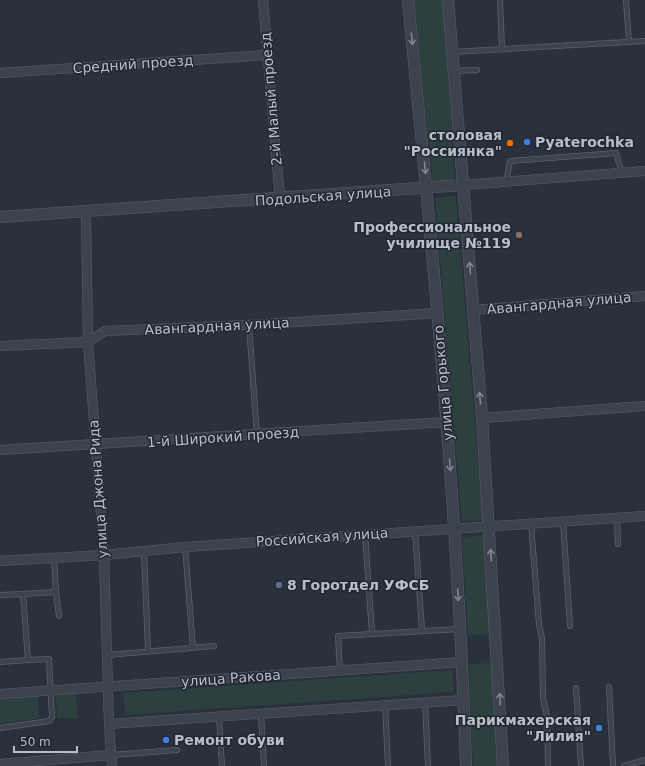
<svg xmlns="http://www.w3.org/2000/svg" width="645" height="766" font-family="'DejaVu Sans',sans-serif">
<style>
.green{fill:#2d3f3f}
.lines{fill:none;stroke-linecap:round;stroke-linejoin:round}
.service-casing{stroke:#5a616a;stroke-width:6}
.minor-casing{stroke:#5a616a;stroke-width:10}
.tertiary-casing{stroke:#5a616a;stroke-width:12}
.service{stroke:#3c434d;stroke-width:4.5}
.minor{stroke:#3c434d;stroke-width:9}
.tertiary{stroke:#3c434d;stroke-width:11}
.oneway{stroke:#808790}
.shop-dot{fill:#3f7fe0;stroke:#212832;stroke-width:1.5}
.food-dot{fill:#e8710a;stroke:#212832;stroke-width:1.5}
.education-dot{fill:#8d6e63;stroke:#212832;stroke-width:1.5}
.service-dot{fill:#5c6f8a;stroke:#212832;stroke-width:1.5}
.labels{text-anchor:middle;dominant-baseline:central;stroke-width:3;stroke-linejoin:round;paint-order:stroke}
.street-label{font-size:14px;fill:#b8bec7;stroke:#212832}
.poi-label{font-size:14px;font-weight:bold;fill:#b8bec7;stroke:#212832;text-anchor:end}
</style>
<rect width="100%" height="100%" fill="#28313c"/>
<path class="green" d="M414 0H443L455 182 433 184Z
M456 196 483 520 462 522 435 198Z
M485 535 491 634 468 636 462 537Z
M492 663 499 766H473L469 664Z
M452 670 454 692 125 715 123 693Z
M75 693 78 719 57 718 56 695Z
M38 695 39 718 0 724V697Z"/>
<g class="lines">
<g class="service-casing">
<path id="service" d="M500 0 502 49
M626 0 629 42
M453 52 645 41
M454 71 477 70
M506 182 510 161 616 153 622 173
M249 325 257 435
M617 518 618 544
M563 522 570 626
M531 524 539 625 542 638 543 698 547 717 548 766
M415 531 422 630
M365 534 372 633
M185 547 193 648
M144 551 148 651
M56 592 59 616
M23 594 56 592 54 558
M0 595 23 594 28 660 49 659 52 717 49 721 0 728
M107 655 214 646
M0 662 28 660
M340 671 338 636 459 629
M609 687 613 766
M576 688 581 766
M425 702 428 766
M385 704 388 766
M261 714 264 766
M219 716 222 766
M111 755 177 750
M624 766 645 760"/>
</g>
<g class="minor-casing">
<path id="minor" d="M263 0 280 198
M0 73 266 55
M463 185 645 171
M86 212 88 342 104 555 109 724 112 766
M473 310 645 296
M0 346 88 342 105 331 249 325 437 313
M482 418 645 406
M0 450 447 422
M0 561 104 555 185 547 645 516
M0 694 462 662
M109 724 464 700
M0 764 111 755"/>
</g>
<g class="tertiary-casing">
<path id="tertiary" d="M408 0C433 255 458 510 466 766
M448 0 482 418 503 766
M0 217 463 185"/>
</g>
<use href="#service" class="service"/>
<use href="#minor" class="minor"/>
<use href="#tertiary" class="tertiary"/>
</g>
<defs><path id="oneway-shaft" d="M-6 0H5M1.5-3L5.5 0L1.5 3" fill="none" stroke-width="1.6" stroke-linecap="round" stroke-linejoin="round"/></defs>
<g class="oneway">
<use href="#oneway-shaft" transform="translate(412 39) rotate(84)"/>
<use href="#oneway-shaft" transform="translate(425 168) rotate(84)"/>
<use href="#oneway-shaft" transform="translate(470 268) rotate(-94)"/>
<use href="#oneway-shaft" transform="translate(480 398) rotate(-95)"/>
<use href="#oneway-shaft" transform="translate(450 465) rotate(86)"/>
<use href="#oneway-shaft" transform="translate(491 555) rotate(-94)"/>
<use href="#oneway-shaft" transform="translate(458 595) rotate(87)"/>
<use href="#oneway-shaft" transform="translate(500 699) rotate(-93)"/>
</g>
<g class="shop-dot">
<circle cx="527" cy="142" r="4"/>
<circle cx="599" cy="728" r="4"/>
<circle cx="166" cy="740" r="4"/>
</g>
<circle class="food-dot" cx="510" cy="143" r="4"/>
<circle class="education-dot" cx="519" cy="235" r="4"/>
<circle class="service-dot" cx="279" cy="585" r="4"/>
<g class="labels">
<g class="street-label">
<text transform="translate(133 64) rotate(-4)">Средний проезд</text>
<text transform="translate(271 99) rotate(-95)">2-й Малый проезд</text>
<text transform="translate(323 196) rotate(-4)">Подольская улица</text>
<text transform="translate(559 303) rotate(-5)">Авангардная улица</text>
<text transform="translate(217 326) rotate(-3)">Авангардная улица</text>
<text transform="translate(443 383) rotate(-95)">улица Горького</text>
<text transform="translate(223 437) rotate(-4)">1-й Широкий проезд</text>
<text transform="translate(98 489) rotate(-94)">улица Джона Рида</text>
<text transform="translate(322 537) rotate(-4)">Российская улица</text>
<text transform="translate(231 678) rotate(-4)">улица Ракова</text>
</g>
<g class="poi-label">
<text x="502" y="135">столовая<tspan x="502" dy="16">"Россиянка"</tspan></text>
<text x="535" y="142" text-anchor="start">Pyaterochka</text>
<text x="511" y="227">Профессиональное<tspan x="511" dy="16">училище №119</tspan></text>
<text x="287" y="585" text-anchor="start">8 Горотдел УФСБ</text>
<text x="591" y="720">Парикмахерская<tspan x="591" dy="16">"Лилия"</tspan></text>
<text x="174" y="740" text-anchor="start">Ремонт обуви</text>
</g>
</g>
<path d="M14 746v6h63v-6" fill="none" stroke="#b8bec7" stroke-width="2"/>
<text x="20" y="746" font-size="12" fill="#b8bec7" stroke="#212832" stroke-width="3" paint-order="stroke">50 m</text>
</svg>
